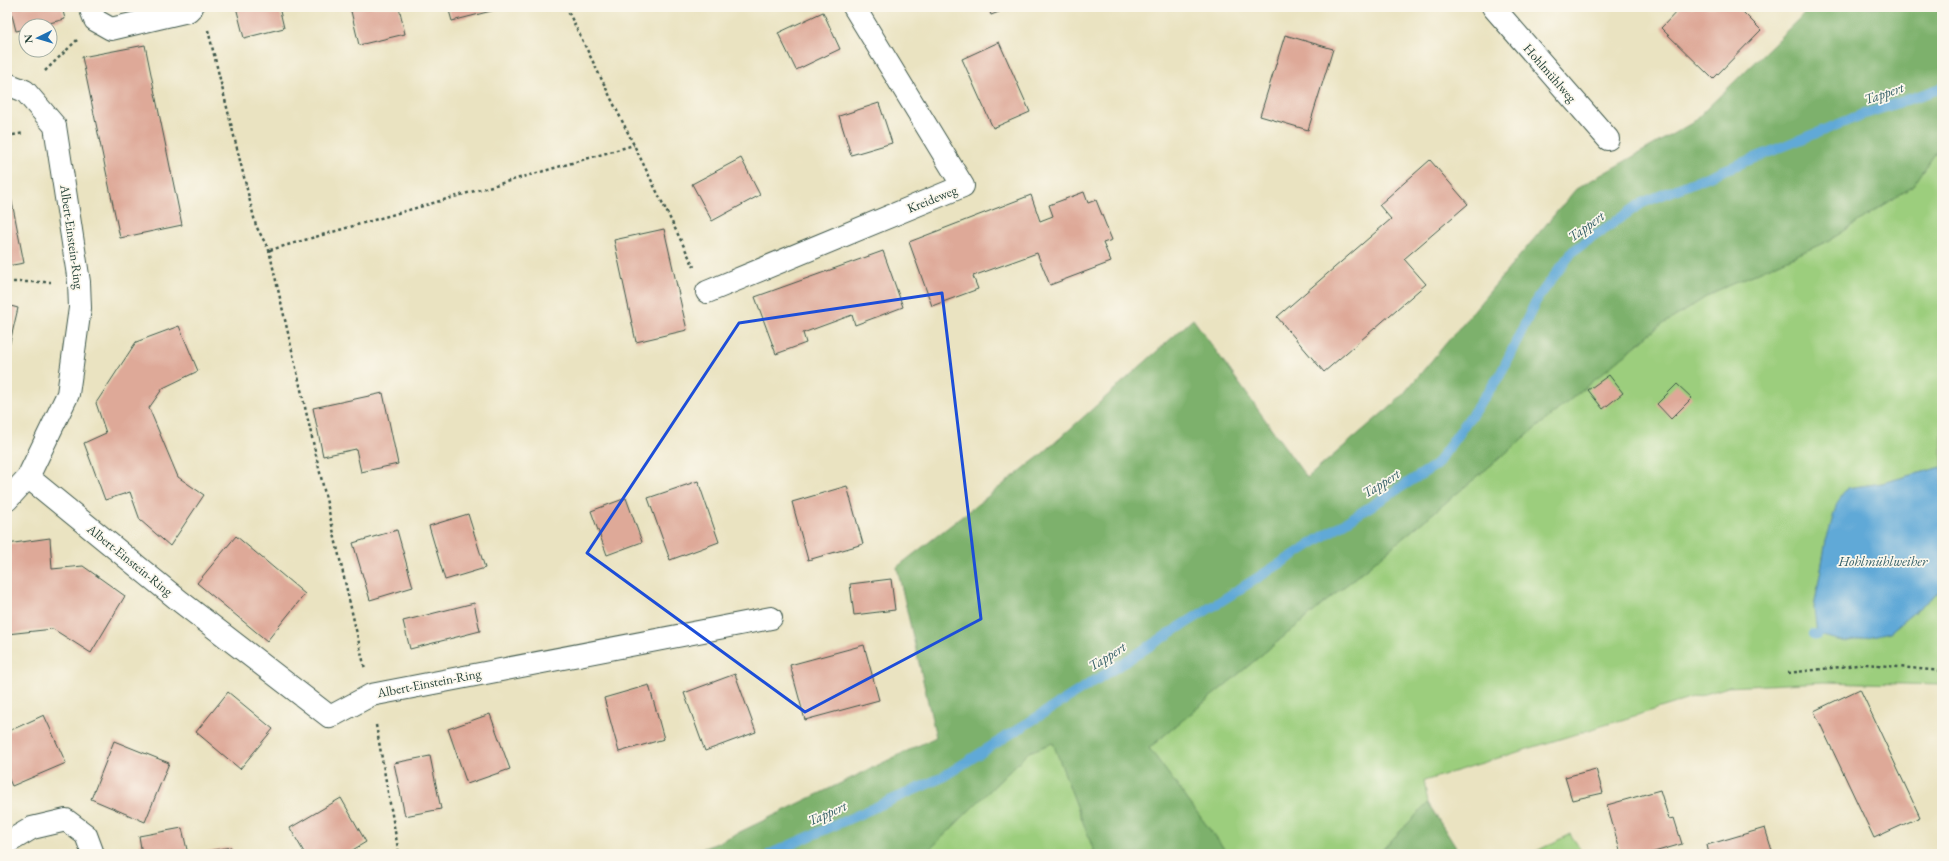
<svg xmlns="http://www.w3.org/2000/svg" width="1949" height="861" font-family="'EB Garamond',serif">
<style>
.green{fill:#9cce7d;stroke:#5e8658}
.forest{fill:#7db16c;stroke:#4e7750}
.water{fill:#60a9d7;stroke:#407386}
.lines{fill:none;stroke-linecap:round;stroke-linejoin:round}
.stream{stroke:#60a9d7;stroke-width:10}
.building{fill:#dea998}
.street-casing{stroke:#3d5649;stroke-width:24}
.path{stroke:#3d5649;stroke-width:2.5;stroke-dasharray:3 3;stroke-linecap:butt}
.street{stroke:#fff;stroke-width:22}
.marked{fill:none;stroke:#1d4ed8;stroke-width:3;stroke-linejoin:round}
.labels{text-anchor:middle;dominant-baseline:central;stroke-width:3.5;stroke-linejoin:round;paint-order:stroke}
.street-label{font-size:13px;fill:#1f3d34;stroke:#fbf7ec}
.water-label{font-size:14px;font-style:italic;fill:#325d65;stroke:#fbf7ec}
</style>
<rect width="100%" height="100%" fill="#fbf7ec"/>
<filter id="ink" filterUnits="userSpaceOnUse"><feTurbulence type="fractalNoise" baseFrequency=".025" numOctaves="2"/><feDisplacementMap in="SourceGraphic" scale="8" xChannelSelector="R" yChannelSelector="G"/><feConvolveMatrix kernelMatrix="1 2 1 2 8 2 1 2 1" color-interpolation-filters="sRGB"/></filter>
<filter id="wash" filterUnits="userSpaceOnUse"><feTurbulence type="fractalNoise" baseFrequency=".012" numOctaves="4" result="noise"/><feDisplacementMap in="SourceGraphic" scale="16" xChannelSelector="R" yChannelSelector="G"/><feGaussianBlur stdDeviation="0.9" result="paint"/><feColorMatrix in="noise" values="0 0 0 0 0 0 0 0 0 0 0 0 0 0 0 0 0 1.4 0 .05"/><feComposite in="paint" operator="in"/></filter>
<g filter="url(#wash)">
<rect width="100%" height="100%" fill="#eae3c1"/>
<path class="green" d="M1942 143V467L1882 483 1847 488 1826 541 1814 608 1890 632 1942 589V685L1824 682 1728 687 1424 781 1428 803 1378 854H1228L1149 748 1657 328 1714 292 1830 240 1913 186Z
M1053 742 1095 854H925L1029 752Z
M1570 834 1584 854H1531Z"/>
<path class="forest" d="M1811 7H1942V16L1940 17 1942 31V143L1913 186 1830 240 1714 292 1657 328 1149 748 1228 854H1095L1053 743 1029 752 925 854H687L715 844 936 737 897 567 1041 455 1193 319 1307 478 1400 398 1576 189 1692 123Z
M1428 803 1460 854H1378Z"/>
<path class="water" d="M1942 467V589L1890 632 1846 642 1817 635 1814 608 1826 541 1837 503 1847 488 1882 483Z"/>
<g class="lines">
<path class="stream" d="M1814 634 1817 635
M770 854 941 778 1436 465 1500 375 1537 299 1573 251 1642 203 1859 116 1942 88"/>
</g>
<g id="blocks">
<path class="building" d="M10 7H62L65 19 38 26H26V29L16 31Z
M236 7H279L284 28 244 38Z
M350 7H399L405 34 359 45Z
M448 7H499V9L452 21Z
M988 7H1012L991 15Z
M1681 7H1738L1761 30 1713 79 1661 28Z
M823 12 840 49 796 70 778 33Z
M1285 35 1333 49 1308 130 1260 116Z
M999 42 1030 112 993 128 962 59Z
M145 45 182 225 120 238 82 57Z
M879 103 892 143 851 155 839 116Z
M741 158 760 195 712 221 692 184Z
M1430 160 1468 204 1404 259 1426 284 1324 372 1277 317 1391 219 1379 205Z
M7 177 24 263 7 266Z
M1084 192 1088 203 1096 200 1112 240 1103 243 1111 262 1050 285 1037 253 973 276 978 289 932 306 909 242 1031 195 1040 221 1053 216 1049 205Z
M664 229 687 330 636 342 614 240Z
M883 251 903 307 855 325 852 315 803 333 806 343 776 354 755 297Z
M7 305 18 308 8 351H7Z
M179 326 198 371 163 388 149 408 178 477 204 495 170 546 140 520 130 492 105 500 84 443 106 433 96 403 136 342Z
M1609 375 1623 393 1603 409 1588 390Z
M1677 384 1692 398 1671 419 1657 404Z
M383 393 398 464 361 472 356 449 323 456 313 408Z
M698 481 719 542 670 560 648 498Z
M847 486 863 544 808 560 792 502Z
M626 498 642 542 607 555 591 511Z
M468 514 485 568 445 580 429 526Z
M397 530 413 587 370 600 353 543Z
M236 536 305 594 267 641 197 583Z
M50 538 52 569 83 566 125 596 91 653 53 629 7 634V544Z
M891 579 895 610 854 615 850 584Z
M474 603 480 631 410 649 403 621Z
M864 645 879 700 805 720 790 665Z
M735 674 756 732 705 751 684 693Z
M649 685 664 739 619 752 604 698Z
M1860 689 1920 817 1874 838 1814 711Z
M228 692 273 729 240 769 196 732Z
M490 714 510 769 467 784 448 729Z
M44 715 66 763 12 786 7 775V732Z
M114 741 169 763 145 822 91 799Z
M430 756 441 809 405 816 394 763Z
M1596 769 1603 793 1572 800 1565 777Z
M1660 790 1669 819 1674 818 1682 844 1647 854H1621L1607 805Z
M341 798 366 842 346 854H305L290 828Z
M182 828 188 854H142L139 836Z
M1765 828 1773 854H1709L1707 845Z
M231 847 233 854H198V853Z"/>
</g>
</g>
<g filter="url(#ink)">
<use href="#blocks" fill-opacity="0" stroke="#3d5649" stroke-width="1"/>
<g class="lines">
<g class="street-casing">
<path id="street" d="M90 7 95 20 111 29 188 11 192 7
M1493 7 1608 139
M7 84 25 91 55 126 79 282 80 308 68 394 28 477 7 500
M707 292 963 186 854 7
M28 477 181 602 330 717 371 695 771 618
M7 843 32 828 66 820 86 835 93 854"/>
</g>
<path class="path" d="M566 7 694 267
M208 30 256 226 269 250 365 669
M45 71 77 40
M7 136 24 133
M270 250 634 145
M7 282H51
M1788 673 1866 664 1942 671
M376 725 399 854"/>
<use href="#street" class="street"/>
</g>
</g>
<path class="marked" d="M942 293 981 619 805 712 587 553 739 323Z"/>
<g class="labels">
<g class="street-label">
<text transform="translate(1550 73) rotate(49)">Hohlmühlweg</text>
<text transform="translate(932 199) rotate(-22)">Kreideweg</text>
<text transform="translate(72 237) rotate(82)">Albert-Einstein-Ring</text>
<text transform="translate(130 560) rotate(39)">Albert-Einstein-Ring</text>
<text transform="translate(429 683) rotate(-11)">Albert-Einstein-Ring</text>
</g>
<g class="water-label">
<text transform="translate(1884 93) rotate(-19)">Tappert</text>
<text transform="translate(1586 226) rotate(-36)">Tappert</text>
<text transform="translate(1381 483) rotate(-32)">Tappert</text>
<text x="1883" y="561">Hohlmühlweiher</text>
<text transform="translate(1107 656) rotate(-32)">Tappert</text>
<text transform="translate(827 813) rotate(-24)">Tappert</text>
</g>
</g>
<rect width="1949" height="861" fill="none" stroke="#fbf7ec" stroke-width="24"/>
<g transform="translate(38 38) rotate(265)"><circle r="19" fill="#fbf7ec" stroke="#a3ada2"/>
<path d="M0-3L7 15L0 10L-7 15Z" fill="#1f6fb2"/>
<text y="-6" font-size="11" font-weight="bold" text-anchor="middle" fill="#1f3d34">N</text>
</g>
</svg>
